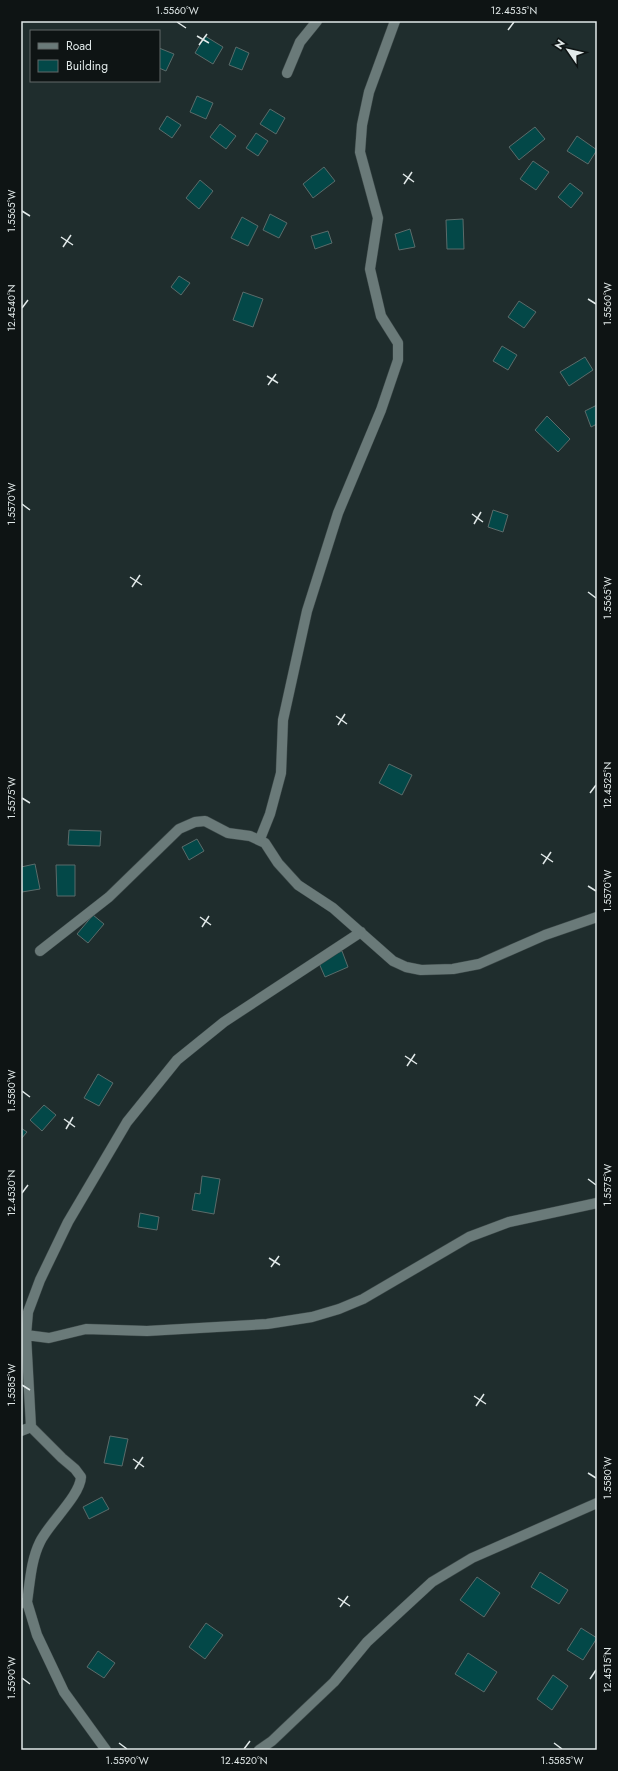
<svg xmlns="http://www.w3.org/2000/svg" width="618" height="1771" font-family="Jost,sans-serif">
<style>
.building{fill:#034848;stroke:#5b6b6a}
.lines{fill:none;stroke-linecap:round;stroke-linejoin:round}
.minor-casing{stroke:#3c4848;stroke-width:11}
.minor{stroke:#6a7a79;stroke-width:10}
.ticks{fill:none;stroke:#e1e9e9;stroke-width:1.5}
.neatline{fill:none;stroke:#e1e9e9;stroke-width:1.5}
.ticks-label{font-size:10px;text-anchor:middle;fill:#e1e9e9}
</style>
<rect width="100%" height="100%" fill="#1f2d2d"/>
<path class="building" d="M205 36 223 47 213 64 195 53Z
M236 47 249 53 242 70 229 65Z
M159 48 174 54 166 71 159 68Z
M197 96 213 103 206 119 190 112Z
M270 109 285 118 276 134 260 124Z
M167 116 181 125 172 138 159 129Z
M220 124 236 136 226 149 210 137Z
M535 127 545 139 519 160 509 147Z
M256 133 268 141 258 156 246 148Z
M577 136 597 150 588 164 567 151Z
M533 161 549 172 536 190 520 179Z
M324 167 335 181 313 198 303 184Z
M200 180 213 191 199 209 186 198Z
M570 183 583 193 571 208 558 197Z
M270 214 287 223 279 238 263 230Z
M242 217 258 226 248 246 231 238Z
M463 219 464 249H447L446 220Z
M410 229 415 247 399 250 395 234Z
M328 231 332 243 315 249 311 236Z
M179 276 190 283 181 295 171 287Z
M243 292 263 299 253 327 233 320Z
M519 301 536 312 524 328 508 317Z
M502 346 517 355 508 370 493 361Z
M585 357 593 370 569 386 560 372Z
M597 405V424L591 427 585 411Z
M547 416 570 439 558 452 535 430Z
M493 510 508 515 503 532 488 527Z
M389 764 412 775 402 795 379 783Z
M69 830 101 831 100 846 68 845Z
M197 839 204 851 189 860 182 847Z
M35 864 40 889 22 892 21 867Z
M56 865H75V896H57Z
M93 915 104 924 88 943 77 934Z
M342 951 348 967 325 977 318 961Z
M98 1074 113 1083 99 1106 84 1098Z
M44 1105 56 1115 42 1131 30 1120Z
M21 1128 27 1132 21 1139Z
M202 1176 220 1179 214 1214 192 1210 195 1193 200 1194Z
M140 1213 159 1217 157 1230 138 1227Z
M110 1436 128 1439 122 1466 104 1463Z
M102 1497 109 1509 89 1519 83 1507Z
M540 1572 568 1590 559 1604 531 1587Z
M477 1577 500 1593 484 1617 460 1600Z
M206 1623 223 1635 205 1659 189 1647Z
M581 1628 597 1638 583 1660 567 1650Z
M98 1651 115 1663 104 1678 87 1667Z
M468 1653 497 1672 484 1692 455 1674Z
M553 1675 568 1686 552 1710 537 1699Z"/>
<g class="lines">
<g class="minor-casing">
<path id="minor" d="M287 73 300 42 317 21
M260 839 270 814 281 773 283 720 307 611 338 513 381 410 398 360V343L381 316 370 269 378 218 360 152 362 125 369 92 395 21
M361 932 224 1022 177 1060 127 1122 68 1222 40 1280 28 1312 26 1335 49 1338 86 1329 147 1331 267 1324 312 1317 339 1309 363 1299 469 1237 509 1222 597 1203
M40 951 109 897 179 829 195 822 205 821 228 833 250 836 265 843 278 863 298 885 333 908 393 961 406 967 421 970 453 969 479 964 545 935 597 917
M21 1334 26 1335 31 1427
M21 1431 31 1427 62 1458 75 1469 81 1477C80 1496 49 1523 40 1542 31 1560 30 1582 27 1602
M21 1603 27 1602 37 1635 64 1692 106 1750
M259 1750 272 1741 334 1682 367 1642 432 1582 472 1558 597 1503"/>
</g>
<use href="#minor" class="minor"/>
</g>
<path class="ticks" d="M177 22 186 28M508 30 514 22M197 36 209 43M199 45 207 34M403 174 414 182M404 184 412 172M22 211 30 216M61 237 73 245M63 247 71 235M588 299 596 304M22 308 28 300M267 376 278 383M268 385 276 374M22 504 30 510M472 514 483 522M474 524 481 512M130 577 142 585M132 587 140 575M588 592 596 598M336 716 347 724M338 725 345 714M590 793 596 785M22 798 30 803M541 854 553 862M543 864 551 852M588 886 596 891M200 917 211 925M202 927 209 916M405 1056 417 1064M407 1066 415 1054M22 1091 30 1097M64 1119 75 1127M66 1129 73 1117M588 1179 596 1185M22 1193 28 1185M269 1258 280 1265M271 1267 279 1256M22 1385 30 1390M474 1396 486 1404M476 1406 484 1394M133 1459 144 1467M135 1469 143 1457M588 1473 596 1478M338 1598 350 1606M340 1607 348 1596M22 1678 30 1684M590 1679 596 1670M119 1743 127 1749M554 1743 562 1749M244 1749 250 1741"/>
<rect width="618" height="1771" fill="none" stroke="#0e1414" stroke-width="44"/>
<rect x="30" y="30" width="130" height="52" fill="#0e1414" stroke="#626969"/>
<rect x="38" y="43" width="20" height="6" fill="#6a7a79" stroke="#626969"/>
<text x="66" y="50" font-size="12" fill="#e1e9e9">Road</text>
<rect x="38" y="60" width="20" height="12" fill="#034848" stroke="#626969"/>
<text x="66" y="70" font-size="12" fill="#e1e9e9">Building</text>
<g transform="translate(568 50) rotate(304)" stroke="#0e1414" stroke-width="3" paint-order="stroke">
<path d="M0-3L7 15L0 10L-7 15Z" fill="#e1e9e9"/>
<text y="-6" font-size="11" font-weight="bold" text-anchor="middle" fill="#e1e9e9">N</text>
</g>
<rect x="22" y="22" width="574" height="1727" class="neatline"/>
<g class="ticks-label">
<text x="177" y="14">1.5560°W</text>
<text x="514" y="14">12.4535°N</text>
<text transform="translate(11 211) rotate(-90)" y="4">1.5565°W</text>
<text transform="translate(607 304) rotate(-90)" y="4">1.5560°W</text>
<text transform="translate(11 308) rotate(-90)" y="4">12.4540°N</text>
<text transform="translate(11 504) rotate(-90)" y="4">1.5570°W</text>
<text transform="translate(607 598) rotate(-90)" y="4">1.5565°W</text>
<text transform="translate(607 785) rotate(-90)" y="4">12.4525°N</text>
<text transform="translate(11 798) rotate(-90)" y="4">1.5575°W</text>
<text transform="translate(607 891) rotate(-90)" y="4">1.5570°W</text>
<text transform="translate(11 1091) rotate(-90)" y="4">1.5580°W</text>
<text transform="translate(607 1185) rotate(-90)" y="4">1.5575°W</text>
<text transform="translate(11 1193) rotate(-90)" y="4">12.4530°N</text>
<text transform="translate(11 1385) rotate(-90)" y="4">1.5585°W</text>
<text transform="translate(607 1478) rotate(-90)" y="4">1.5580°W</text>
<text transform="translate(607 1670) rotate(-90)" y="4">12.4515°N</text>
<text transform="translate(11 1678) rotate(-90)" y="4">1.5590°W</text>
<text x="127" y="1764">1.5590°W</text>
<text x="244" y="1764">12.4520°N</text>
<text x="562" y="1764">1.5585°W</text>
</g>
</svg>
